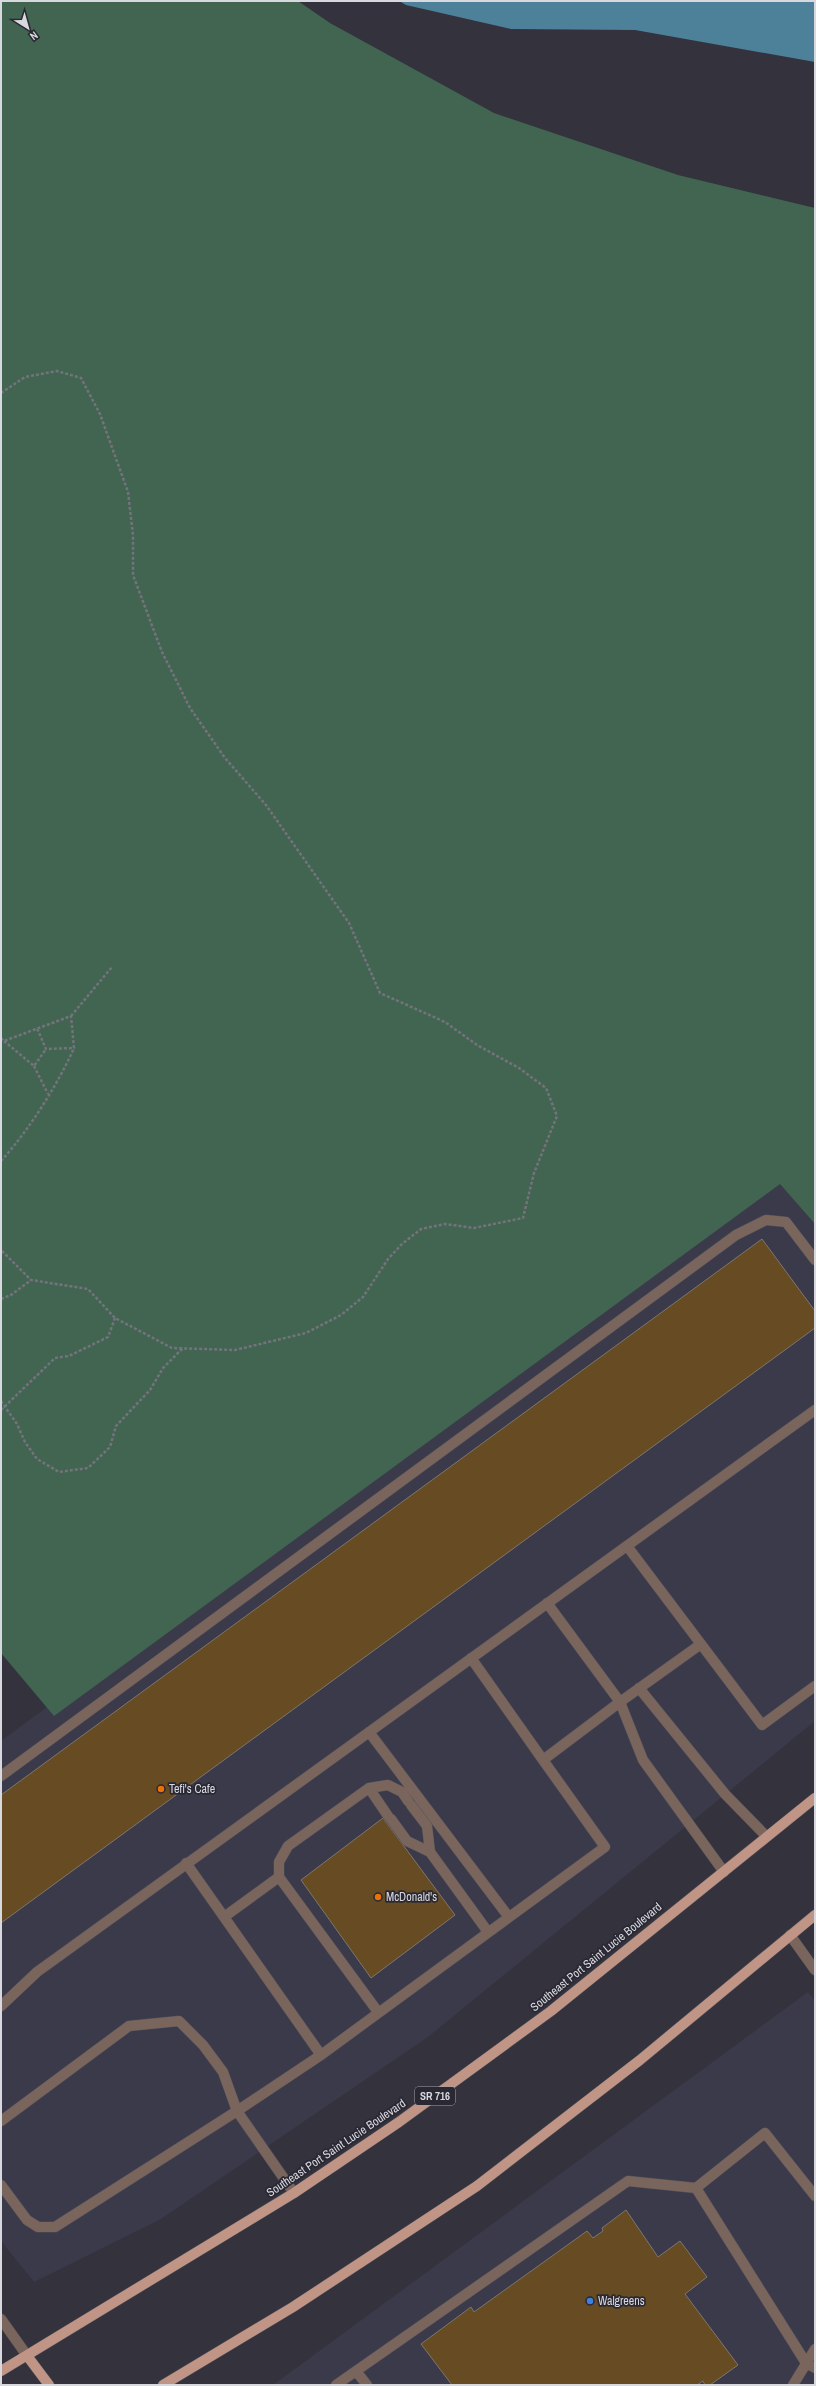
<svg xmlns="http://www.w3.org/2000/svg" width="816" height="2386" font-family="'Archivo Narrow',sans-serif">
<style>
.built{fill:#3b3a4b}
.green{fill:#416550}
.water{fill:#4d819a}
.building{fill:#664b23;stroke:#7e766b}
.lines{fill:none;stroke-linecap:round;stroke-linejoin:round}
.minor-casing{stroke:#51505a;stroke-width:11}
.major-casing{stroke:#51505a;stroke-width:11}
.path{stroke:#74737d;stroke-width:2.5;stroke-dasharray:3 2;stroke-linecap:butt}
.minor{stroke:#7a655d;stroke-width:10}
.major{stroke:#c09585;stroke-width:10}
.food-dot{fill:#e8710a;stroke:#292833;stroke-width:1.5}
.shop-dot{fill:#3f7fe0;stroke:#292833;stroke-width:1.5}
.labels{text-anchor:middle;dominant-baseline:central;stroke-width:3.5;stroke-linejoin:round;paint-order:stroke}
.shield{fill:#292833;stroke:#a4a3ab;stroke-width:1}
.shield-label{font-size:11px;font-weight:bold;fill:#d8d8df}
.poi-label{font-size:12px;fill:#d8d8df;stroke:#292833;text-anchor:start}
.street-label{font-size:12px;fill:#d8d8df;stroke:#292833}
</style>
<rect width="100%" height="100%" fill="#33323d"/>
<path class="built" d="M771 1173 815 1224V1721L428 2037 161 2219 34 2282 1 2241V1741Z
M808 1992 815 2001V2385H273Z"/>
<path class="green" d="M1 1H298L330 23 494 113 678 175 815 208V1224L780 1184 54 1716 1 1653Z"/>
<path class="water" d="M399 1H815V62L635 30 511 29 406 5Z"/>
<path class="building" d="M762 1239 815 1311V1328L1 1923V1795Z
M383 1818 455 1915 371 1978 301 1880Z
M626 2210 658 2257 680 2241 707 2277 685 2294 738 2365 710 2385H705L703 2381 697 2385H452L421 2344 471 2307 474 2312 587 2231 593 2238 603 2231 602 2228Z"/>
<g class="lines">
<g class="minor-casing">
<path id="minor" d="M627 1546 762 1725 815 1686
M547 1603 620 1702 701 1644
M471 1658 543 1760
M639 1688 725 1794 766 1836
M369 1732 508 1916
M1 1776 736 1235 766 1220 786 1222 815 1260
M369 1788 388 1816
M411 1805 427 1826 430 1852 488 1932
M391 1819 407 1841 430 1852
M186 1863 321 2055 237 2111 294 2193
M279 1877 378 2012
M224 1917 279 1877V1862L288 1846 369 1788 388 1785 402 1792 408 1801
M790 1935 815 1970
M1 2006 37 1972 815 1410
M321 2055 605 1847 543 1760 620 1702 643 1760 724 1872
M1 2121 129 2026 179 2021 203 2045 223 2072 237 2111 55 2227H38L27 2220 1 2185
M815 2196 765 2133 696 2188 806 2363 815 2368
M1 2319 28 2357
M356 2371 628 2181 696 2188
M336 2385 356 2371 367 2385
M793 2385 815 2349"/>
</g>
<g class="major-casing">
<path id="major" d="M28 2357 49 2385
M1 2371 294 2193 399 2122 551 2011 815 1798
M163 2385 293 2307 477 2186 640 2060 815 1915"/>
</g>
<path class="path" d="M1 393 25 377 57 371 81 378 100 414 128 492 133 535V575L162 652 190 708 225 758 266 805 349 923 380 993 445 1022 477 1045 519 1068 546 1088 557 1116 534 1173 523 1218 474 1228 445 1224 421 1229 402 1244 388 1259 363 1297 341 1315 306 1333 235 1350 172 1348 115 1318 88 1289 31 1280 1 1250
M71 1016 112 967
M1 1038 4 1041 71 1016 74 1048 46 1049 37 1028
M4 1041 34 1066 46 1049
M34 1066 48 1094
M1 1161C29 1130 57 1086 74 1048
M1 1299 11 1295 31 1280
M1 1401 17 1424 25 1442 37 1459 59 1472 88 1468 110 1447 116 1426 150 1390 163 1368 183 1348
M1 1410 55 1358 69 1356 108 1337 115 1318"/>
<use href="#minor" class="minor"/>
<use href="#major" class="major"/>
</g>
<g class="food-dot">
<circle cx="161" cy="1789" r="4"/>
<circle cx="378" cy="1897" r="4"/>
</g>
<circle class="shop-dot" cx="590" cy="2301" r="4"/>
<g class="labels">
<rect class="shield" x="415" y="2087" width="40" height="18" rx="3"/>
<g class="shield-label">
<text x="435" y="2096">SR 716</text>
</g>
<g class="poi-label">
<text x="169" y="1789">Tefi's Cafe</text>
<text x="386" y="1897">McDonald's</text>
<text x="598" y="2301">Walgreens</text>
</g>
<g class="street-label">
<text transform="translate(596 1957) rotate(-39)">Southeast Port Saint Lucie Boulevard</text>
<text transform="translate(336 2148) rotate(-34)">Southeast Port Saint Lucie Boulevard</text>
</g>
</g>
<rect width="816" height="2386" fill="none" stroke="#d8d8df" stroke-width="4"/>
<g transform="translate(28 28) rotate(143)" stroke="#292833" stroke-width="3" paint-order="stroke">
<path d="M0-3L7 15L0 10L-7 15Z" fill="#d8d8df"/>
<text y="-6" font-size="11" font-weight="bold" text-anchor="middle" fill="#d8d8df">N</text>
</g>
</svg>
